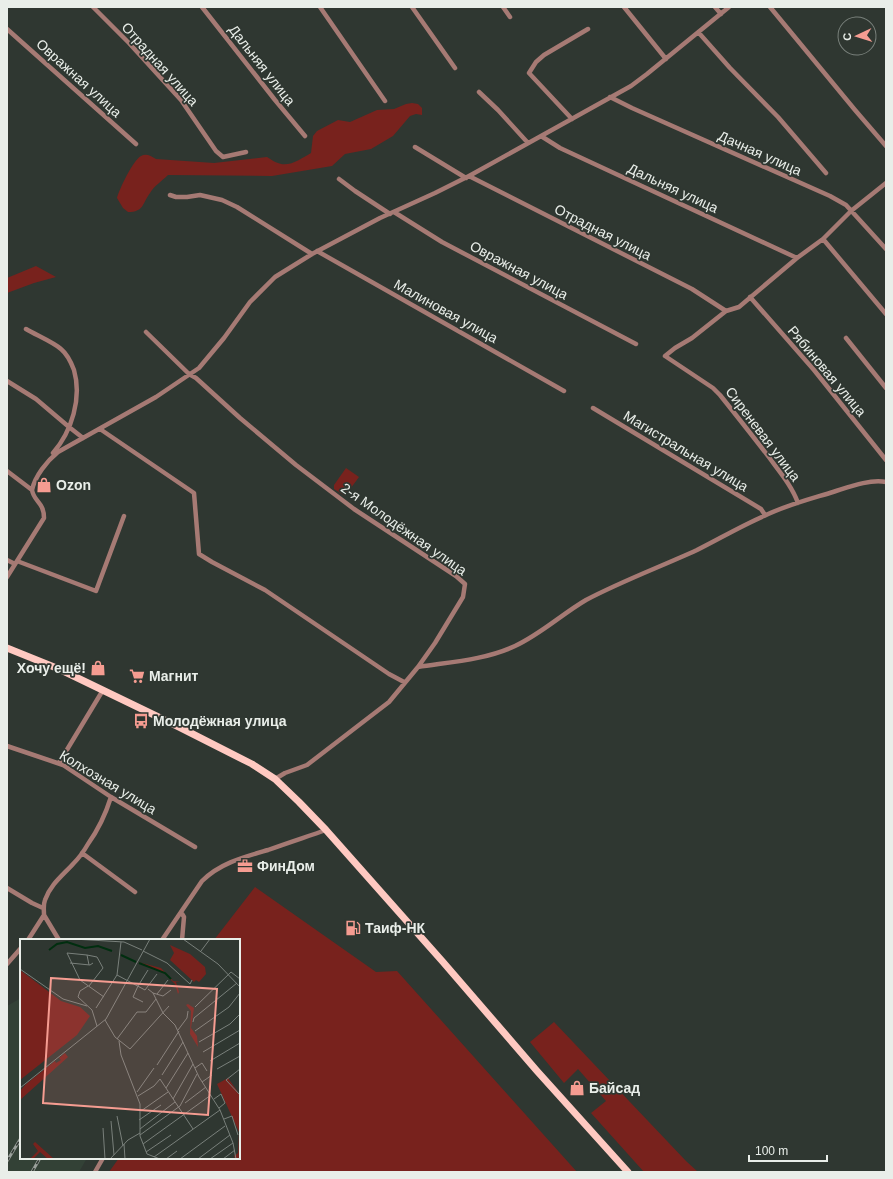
<svg xmlns="http://www.w3.org/2000/svg" width="893" height="1179" font-family="Helvetica,sans-serif">
<style>
.built{fill:#334136}
.green{fill:#78221d}
.lines{fill:none;stroke-linecap:round;stroke-linejoin:round}
.minor{stroke:#a67a74;stroke-width:4.5}
.primary{stroke:#ffc9c1;stroke-width:7}
.rail-casing{stroke:#9aa09b;stroke-width:3}
.rail{stroke:#2f3731;stroke-width:1.5;stroke-dasharray:4.5;stroke-linecap:butt}
.labels{text-anchor:middle;dominant-baseline:central;stroke-width:3.5;stroke-linejoin:round;paint-order:stroke}
.street-label{font-size:14px;fill:#e9eee9;stroke:#2f3731}
.poi-label{font-size:14px;font-weight:bold;fill:#e9eee9;stroke:#2f3731;text-anchor:start}
.inset-river{fill:none;stroke:#002e0f;stroke-width:2}
.inset-road{fill:none;stroke:#79807b;stroke-width:1}
.view{fill:#f59c91;fill-opacity:0.15;stroke:#f59c91;stroke-width:2}
.inset-edge{fill:none;stroke:#e9eee9;stroke-width:2}
</style>
<rect width="100%" height="100%" fill="#2f3731"/>
<path class="built" d="M21 998V1158H87L79 1172H7V1006Z"/>
<path class="green" d="M412 103 418 104 422 108V115L416 114 410 116 393 136 371 149 345 154 332 166 272 176 168 175C162 181 154 186 150 193 142 204 144 212 128 212L123 208 117 198C119 190 133 160 141 156 146 153 151 156 156 159L214 163 267 157C271 159 274 162 278 163 289 168 302 158 311 153L313 136 317 131 338 120 350 122 377 110 394 109 406 104Z
M36 266 56 277 34 283 7 293V278Z
M346 468 359 477 345 496 334 489V485Z
M255 887 376 972 397 971 577 1172H109L119 1158H239V940H214Z
M554 1022 686 1161 698 1172H644L591 1113 606 1101 578 1069 564 1083 530 1042Z"/>
<g class="lines">
<path class="minor" d="M93 7 129 43 181 100 216 151 223 157 246 152
M202 7 275 100 305 136
M320 7 385 101
M412 7 455 68
M503 7 510 17
M624 7 666 59
M715 7 721 14
M770 7 855 110 886 146
M7 29 136 144
M699 33 730 68 778 117 826 173
M479 92 498 110 528 143
M610 97 632 108 830 196 846 205 886 249
M572 119 529 73 536 62 544 55 588 29
M541 136 560 148 797 258
M415 147 466 178
M469 176 692 289 726 311
M339 179 355 191 390 214
M170 195 176 197H187L200 195 222 200 237 207 312 254
M394 212 442 242 636 344
M823 239 886 314
M317 251 564 391
M750 297 814 370 886 460
M26 329C36 335 53 342 61 349 67 354 71 362 74 370 82 398 72 431 53 453
M146 332 189 374 196 378 240 418 296 465 354 509 456 576 465 584 463 597 435 643 418 667 389 702 307 765 285 773 275 779
M846 338 886 388
M7 381 36 399 69 427 83 438
M593 408 761 509 765 515
M100 429 194 493 199 554 212 562 265 590 389 674 404 682
M7 471 32 490C34 502 44 502 44 518L7 577
M32 490C35 476 47 461 58 452L156 397 199 368 224 338 250 302 275 277 312 254 380 218 435 193 469 176 631 86 647 74 729 7
M798 503C792 486 779 471 768 456 752 435 736 415 720 395L713 388 665 356 675 348 692 338 726 311 739 307 797 258 823 239 851 211 886 183
M7 560 15 564
M17 561 96 591 124 516
M418 667C450 662 485 660 515 646 541 634 562 614 586 600 622 581 660 567 697 550 719 539 741 526 764 516 786 505 810 499 833 492 849 487 869 479 886 482
M7 746 63 765 111 797 195 847
M59 763 103 690
M82 853 135 892
M7 888 32 903 43 908
M181 912 184 917 182 940
M44 915 59 940
M28 940 44 915C44 910 43 905 45 900 50 885 63 875 73 864 79 858 84 851 88 844 98 830 106 813 111 797
M162 940 202 881C220 863 244 857 268 850 287 843 306 837 326 830
M7 964 21 948
M95 1172 103 1158"/>
<path class="primary" d="M7 648 59 669 177 726 252 764 275 779 299 802 326 830 443 962 537 1071 628 1172"/>
<g class="rail-casing">
<path id="rail" d="M7 1161 21 1138
M32 1172 40 1158"/>
</g>
<use href="#rail" class="rail"/>
</g>
<defs>
<g id="shop-bare" transform="scale(1.2)"><path d="M-5-2.5h2.3a2.7 3.5 0 0 1 5.4 0H5L5.5 6h-11ZM-1.5-2.5h3a1.5 2.3 0 0 0-3 0Z" fill="#f59c91" stroke="#2f3731" stroke-width="2.5" paint-order="stroke"/></g>
<g id="supermarket-bare" transform="scale(1.2)"><path d="M-6-5.5h2.5l.6 2H6L4.5 2H-2.5L-4.4-4H-6ZM-1.5 3.2a1.3 1.3 0 1 0 .1 0ZM3 3.2a1.3 1.3 0 1 0 .1 0Z" fill="#f59c91" stroke="#2f3731" stroke-width="2.5" paint-order="stroke"/></g>
<g id="bus-bare" transform="scale(1.2)"><path d="M-5-6H5V4H4V6H2V4H-2V6H-4V4H-5ZM-3.5-4V0h7V-4ZM-3.5 1.2v1.5H-2V1.2ZM2 1.2v1.5H3.5V1.2Z" fill="#f59c91" stroke="#2f3731" stroke-width="2.5" paint-order="stroke"/></g>
<g id="office-bare" transform="scale(1.2)"><path d="M-6-3h4V-5.5h4V-3h4V5H-6ZM-1-4.5V-3h2v-1.5ZM-6 0V1H6V0Z" fill="#f59c91" stroke="#2f3731" stroke-width="2.5" paint-order="stroke"/></g>
<g id="fuel-bare" transform="scale(1.2)"><path d="M-5.5-6h7V0h2V4h1.3V-2.5L3-4.5l.8-.8L6-3V5H2.5V1h-1V6h-7ZM-4.2-4.7v3.2H.2V-4.7Z" fill="#f59c91" stroke="#2f3731" stroke-width="2.5" paint-order="stroke"/></g>
</defs>
<g fill-rule="evenodd">
<use href="#shop-bare" x="44" y="485"/>
<use href="#shop-bare" x="98" y="668"/>
<use href="#supermarket-bare" x="137" y="676"/>
<use href="#bus-bare" x="141" y="721"/>
<use href="#office-bare" x="245" y="866"/>
<use href="#fuel-bare" x="353" y="928"/>
<use href="#shop-bare" x="577" y="1088"/>
</g>
<g class="labels">
<g class="street-label">
<text transform="translate(160 64) rotate(48)">Отрадная улица</text>
<text transform="translate(262 65) rotate(52)">Дальняя улица</text>
<text transform="translate(79 78) rotate(42)">Овражная улица</text>
<text transform="translate(760 153) rotate(24)">Дачная улица</text>
<text transform="translate(673 188) rotate(25)">Дальняя улица</text>
<text transform="translate(603 232) rotate(27)">Отрадная улица</text>
<text transform="translate(519 270) rotate(28)">Овражная улица</text>
<text transform="translate(446 311) rotate(29)">Малиновая улица</text>
<text transform="translate(827 371) rotate(50)">Рябиновая улица</text>
<text transform="translate(763 434) rotate(53)">Сиреневая улица</text>
<text transform="translate(686 451) rotate(31)">Магистральная улица</text>
<text transform="translate(404 529) rotate(35)">2-я Молодёжная улица</text>
<text transform="translate(108 782) rotate(31)">Колхозная улица</text>
</g>
<g class="poi-label">
<text x="56" y="485">Ozon</text>
<text x="86" y="668" text-anchor="end">Хочу ещё!</text>
<text x="149" y="676">Магнит</text>
<text x="153" y="721">Молодёжная улица</text>
<text x="257" y="866">ФинДом</text>
<text x="365" y="928">Таиф-НК</text>
<text x="589" y="1088">Байсад</text>
</g>
</g>
<g transform="translate(20 939)">
<rect width="220" height="220" fill="#2f3731"/>
<path d="M150 6 170 15 185 28 186 35 179 43 176 41 174 43 150 21 154 14ZM118 23 141 29 153 42 161 43H156L159 53 158 55 155 45 144 34ZM0 31 41 62 60 68 70 77 57 96 0 141ZM168 65 174 69 171 89 177 97 178 108 170 95 171 72 166 66ZM45 114 48 118 0 161V152L6 145 35 122 36 124 41 121 39 119ZM208 139 220 156V220H215L214 217 218 214 219 193 197 145ZM15 203 34 220H28L20 213 13 220H10L18 212 13 205Z" fill="#78221d"/>
<path class="inset-river" d="M29 11 37 5 47 3 65 9 78 7 92 12M101 16 116 23M119 24 145 34 151 40"/>
<path class="inset-road" d="M53 0 104 3 122 11M163 0 198 25 220 48M123 12 147 24 170 45 172 41M181 12 190 0M67 16 77 18 83 29 69 47M50 24 70 26 73 24M69 26 67 16 47 14 60 41 84 58M0 30 43 60 67 67M97 36 125 51 137 35M68 47 60 52 58 58 72 71 77 87M118 47 113 58 123 63M118 47 128 31M128 50 133 54 143 74 155 86 179 138 200 171 213 204 216 220M133 54 143 57 151 51M137 55 148 41M175 68 211 33 220 40M76 69 97 36 101 3M85 81 95 98 110 110 149 67M173 83 174 79 217 44M158 91 167 79 168 72M175 92 209 68 220 54M97 100 117 73H126L136 60M99 102 101 116 120 165V197L127 215 140 220M179 103 210 85 220 75M183 113 220 91M190 122 220 104M137 126 159 92M175 129 182 124 187 132M197 130 220 117M220 130 206 141 220 156M142 136 163 103M182 143 192 136M0 149 86 80 130 0M146 149 168 114M117 153 134 129M118 157 134 147 140 140 173 190M153 160 173 125M194 160 201 155 205 164 199 169M165 164 186 148M121 172 148 153M97 177 103 207M204 180 212 177 218 196M119 181 141 166M91 182 94 216M83 189 85 220M120 190 155 163M120 196 160 167 177 135M104 205 105 220M123 205 191 156M126 213 151 196M134 218 200 171M90 220 108 201 120 194M146 220 157 212M160 220 205 187M178 220 210 196M190 220 213 204M203 220 215 211"/>
<path class="view" d="M31 39 197 50 188 176 23 164Z"/>
<rect width="220" height="220" class="inset-edge"/>
</g>
<rect width="893" height="1179" fill="none" stroke="#e9eee9" stroke-width="16"/>
<g transform="translate(857 36) rotate(266)"><circle r="19" fill="#2f3731" stroke="#79807b"/>
<path d="M0-3L7 15L0 10L-7 15Z" fill="#f59c91"/>
<text y="-6" font-size="11" font-weight="bold" text-anchor="middle" fill="#e9eee9">С</text>
</g>
<path d="M749 1155v6h78v-6" fill="none" stroke="#e9eee9" stroke-width="2"/>
<text x="755" y="1155" font-size="12" fill="#e9eee9" stroke="#2f3731" stroke-width="3" paint-order="stroke">100 m</text>
</svg>
